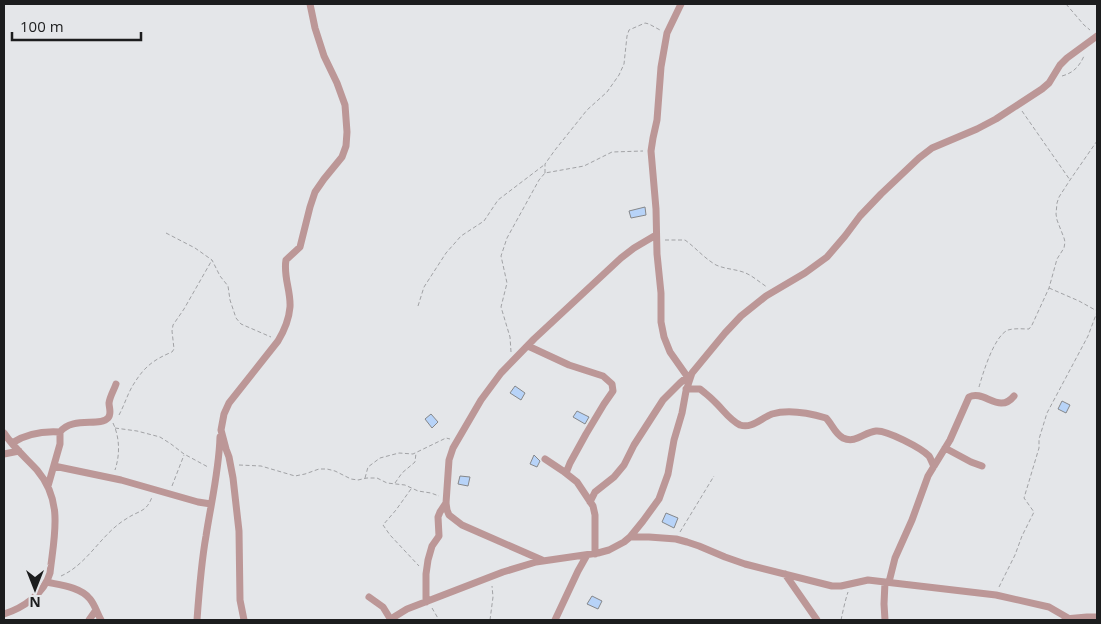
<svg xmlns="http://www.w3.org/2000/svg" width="1101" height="624" font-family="'Open Sans',sans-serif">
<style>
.building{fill:#b7d3f8;stroke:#85878a}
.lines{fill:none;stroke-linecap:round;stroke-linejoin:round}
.path{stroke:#a1a2a5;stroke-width:1;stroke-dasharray:4 2.5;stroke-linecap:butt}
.minor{stroke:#bc9797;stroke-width:7}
</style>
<rect width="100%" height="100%" fill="#e4e6e9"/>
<path class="building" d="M645 207 646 215 631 218 629 211Z
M515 386 525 393 521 400 510 393Z
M1062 401 1070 405 1066 413 1058 409Z
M577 411 589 417 585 424 573 417Z
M431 414 438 422 432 428 425 419Z
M534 455 540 461 537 467 530 464Z
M460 476 470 477 468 486 458 484Z
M666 513 678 518 674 528 662 522Z
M592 596 602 601 598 609 587 604Z"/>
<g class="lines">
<path class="path" d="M1066 4 1084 25 1090 30
M1062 76C1073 73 1079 67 1084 56
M1022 111 1070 180
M545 173V164L555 150 587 110 607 92 619 75 624 64 627 36 629 30 645 23 649 24 660 30
M166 233 195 248 212 260 220 276 228 286 230 300 236 318 241 324 271 337
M665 240H685C696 248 704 258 716 265 725 269 734 269 743 272 752 275 759 282 767 287
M1049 288 1079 301 1097 311
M418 306 424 287 446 253 454 244 461 236 484 221 498 200 544 165
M511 352 510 337 501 307 507 283 501 256 507 238 539 180 545 173 584 166 612 152 643 151
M979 387C983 373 994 336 1008 330 1015 328 1022 329 1029 329L1032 325 1049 288 1057 259 1064 248 1065 242 1064 238 1057 220 1056 214 1057 203 1059 197 1070 180 1097 141
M119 415C125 404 128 392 135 382 145 366 155 359 172 352L174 349 172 331 173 325 184 309 212 260
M113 423C120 438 120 455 115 470
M115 428 137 431 160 437 171 444 184 454 208 467
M239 465 261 466 295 476 305 474 319 469H327L335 471 351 479 358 480 367 478H377L387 483 405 485 418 491 431 493 439 496
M365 478 368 467 380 458 399 453 413 454 446 438 450 439
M395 483 402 473 415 462 416 453
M172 486 184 455
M411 489 396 510 383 525 390 535 419 566
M680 532 714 476
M61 576C88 564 101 534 126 519 139 510 146 513 152 497
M999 587 1015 555 1022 536 1034 512 1024 498 1039 448V439L1047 413 1088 336 1097 312
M432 608 439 620
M490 620 493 597 492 586
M841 620C843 611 845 601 848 592"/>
<path class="minor" d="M681 4 667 33 661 67 657 120 653 138 651 151 656 209 657 254 661 293V322L664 337 670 352 689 379
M528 346 569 365 603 376 612 384 613 391 604 404 586 434 570 463 566 473
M686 389H700L705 393C709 396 713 400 717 404 724 411 730 420 740 425 752 429 761 418 772 414 789 409 809 413 826 418 832 424 835 434 843 438 856 444 864 432 876 431 887 430 921 448 929 456 931 459 932 463 934 466
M4 433C13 447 26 458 37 470 64 502 54 536 50 573 44 594 23 608 4 614
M12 443C26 434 44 431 60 432
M945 448 971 462 982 466
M4 454 19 451
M545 459 563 471 577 482 593 506 595 515V554
M54 466 121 480 198 502 211 504
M48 486 60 444V432C72 416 100 427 108 418 112 414 109 408 109 403 110 396 114 390 116 384
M590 502 595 492 614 477 624 465 634 445 663 400 680 383 687 377
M630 537H649L676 539 687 542 699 546 725 557 745 564 832 586H841L868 580 996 595 1049 607 1068 618
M542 560 462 525 449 515 447 510 446 503 449 460 453 448 481 400 501 373 534 339 621 258 634 248 656 235
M785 574 817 620
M46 582C60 585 81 587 90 599 95 605 97 613 101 620
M885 582 884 604 885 620
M889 582 895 558 912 520 928 476 950 440 969 397C984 389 999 415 1014 396
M369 597 383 607 391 620
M426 602V574L428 560 432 546 439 536 438 517 440 512 446 503
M1065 619 1087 617H1097
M89 620 96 610
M197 620C199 592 201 564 206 536 211 503 219 471 220 437
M244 620 240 600 239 531 233 478 229 457 226 449 221 430 224 414 229 403 278 341C284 331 289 319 290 307 291 291 283 276 286 260L300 247 310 207 315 192 324 179 342 157 346 146 347 132 345 105 337 83 324 56 315 28 310 4
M390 620 394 617 407 609 503 572 536 562 598 553 609 550 624 542 630 537 643 521 659 499 668 474 674 440 682 413 686 391 692 373 725 333 741 316 766 296 805 273 827 257 845 236 860 216 881 194 919 158 932 148 977 129 996 119 1042 89 1049 83 1060 65 1067 58 1097 36
M555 620 578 571 587 555"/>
</g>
<rect width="1101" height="624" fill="none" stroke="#1c1d1e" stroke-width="10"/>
<g transform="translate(35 589) rotate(180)" stroke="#e4e6e9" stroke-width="4" paint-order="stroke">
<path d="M0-4L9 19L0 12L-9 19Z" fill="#1c1d1e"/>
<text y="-8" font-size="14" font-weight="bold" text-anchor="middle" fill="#1c1d1e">N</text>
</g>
<path d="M12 32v8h129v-8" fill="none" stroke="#1c1d1e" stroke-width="2.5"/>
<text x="20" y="32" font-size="15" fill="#1c1d1e" stroke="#e4e6e9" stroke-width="4" paint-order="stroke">100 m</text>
</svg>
